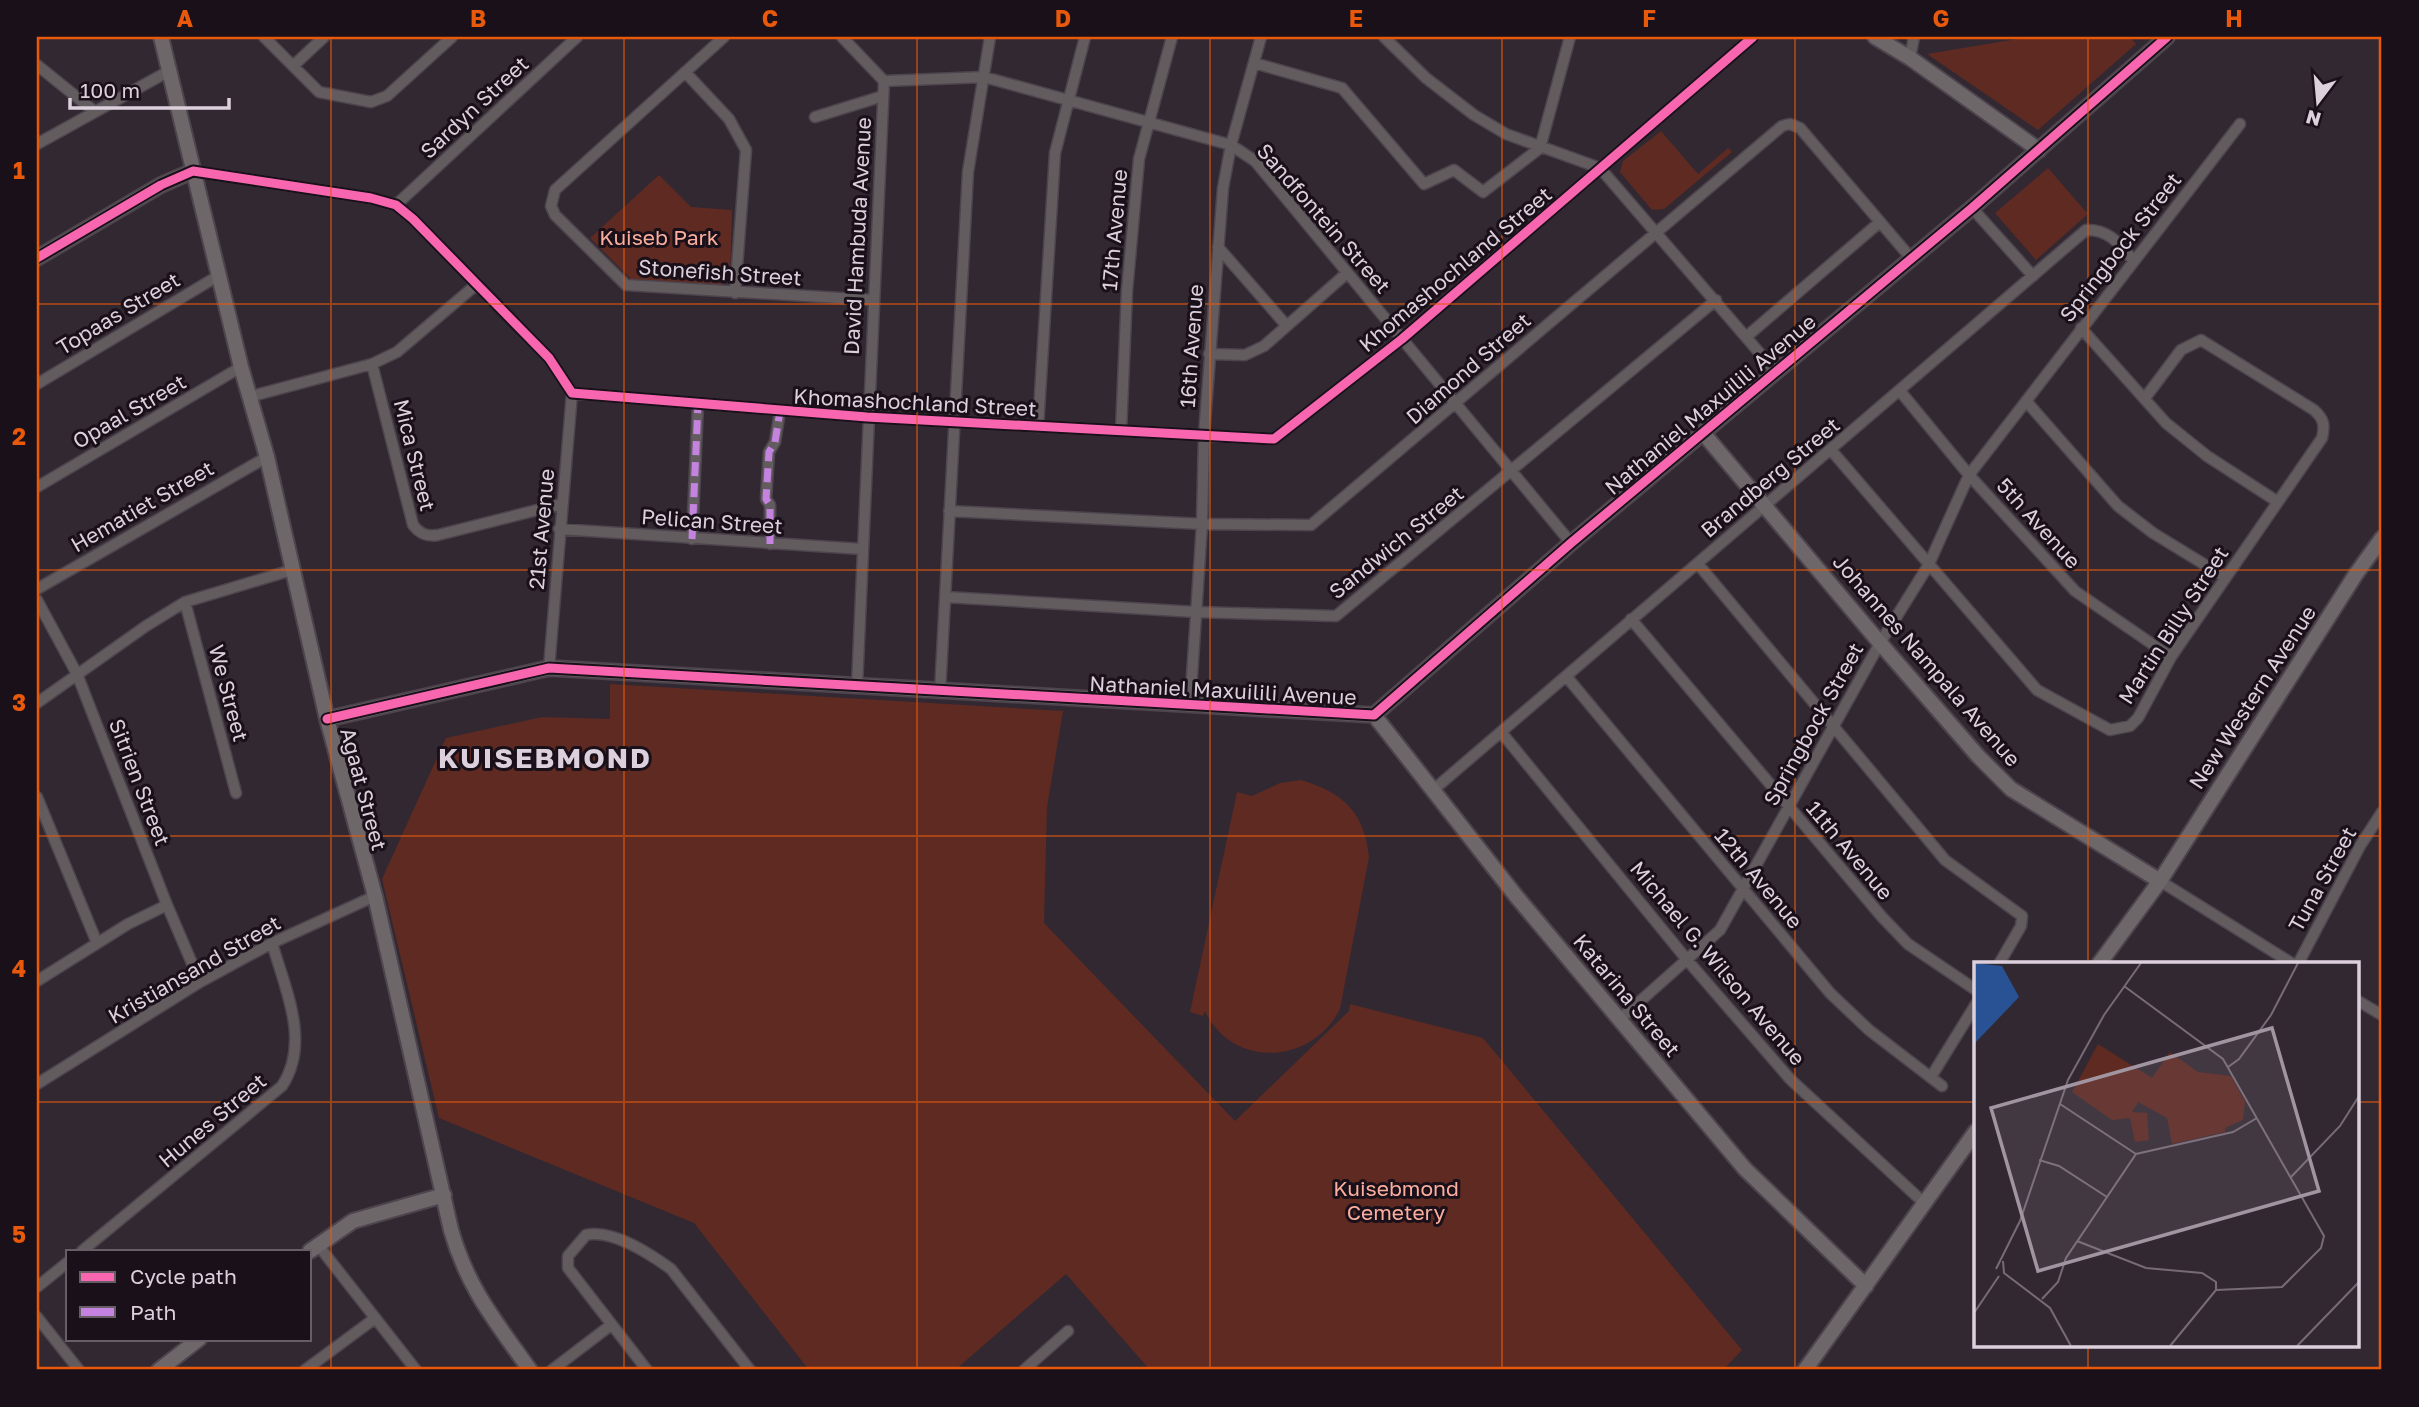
<svg xmlns="http://www.w3.org/2000/svg" width="2419" height="1407" font-family="'Golos Text',sans-serif">
<style>
.green{fill:#5e2a22}
.lines{fill:none;stroke-linecap:round;stroke-linejoin:round}
.street-casing{stroke:#4d444d;stroke-width:13}
.secondary-casing{stroke:#4d444d;stroke-width:18}
.street{stroke:#625c5f;stroke-width:10}
.secondary{stroke:#6e676a;stroke-width:14}
.quiet{stroke:#c483df;stroke-width:7;stroke-dasharray:14 7;stroke-linecap:butt}
.cycleway-casing{stroke:#191019;stroke-width:13}
.cycleway{stroke:#f766af;stroke-width:9}
.grid{fill:none;stroke:#e8590c;stroke-width:2;stroke-opacity:0.55}
.labels{text-anchor:middle;dominant-baseline:central;stroke-width:6;stroke-linejoin:round;paint-order:stroke}
.street-label{font-size:21px;fill:#ddd0dd;stroke:#191019}
.park-label{font-size:21px;fill:#fbae9e;stroke:#191019}
.district-label{font-size:28px;font-weight:bold;letter-spacing:2px;fill:#ddd0dd;stroke:#191019}
.inset-road{fill:none;stroke:#766b76;stroke-width:2}
.view{fill:#a195a1;fill-opacity:0.15;stroke:#a195a1;stroke-width:3.5}
.inset-edge{fill:none;stroke:#ddd0dd;stroke-width:3.5}
.neatline{fill:none;stroke:#e8590c;stroke-width:2.5}
.grid-label{font-size:23px;text-anchor:middle;font-weight:bold;fill:#e8590c}
</style>
<rect width="100%" height="100%" fill="#322832"/>
<path class="green" d="M2029 37H2130L2136 44 2038 130 1927 54Z
M1661 131 1698 174 1728 148 1732 152 1664 209 1652 210 1620 172 1623 161Z
M2048 168 2088 214 2036 260 1995 213Z
M659 175 691 207 732 210 730 279 718 286 631 279 590 238Z
M610 684 1063 711 1047 807 1044 923 1235 1121 1349 1011 1350 1004 1483 1038 1742 1350 1723 1370H1150L1066 1274 955 1370H809L694 1223 439 1118 382 879 446 738 542 717 610 719Z
M1301 780C1344 793 1364 812 1369 857L1340 1009C1312 1065 1232 1069 1205 1011L1203 1016 1190 1012 1237 792 1252 796 1280 783Z"/>
<g class="lines">
<g class="street-casing">
<path id="street" d="M264 37 319 92 371 102 387 96 452 37
M724 37 555 190 551 206 555 215 626 285 873 300
M842 37 884 81
M1384 37 1426 78 1474 115 1506 134 1600 168 1776 372
M1910 58 1914 37
M1254 63 1342 88 1424 184 1454 170 1483 192 1540 148 1570 37
M37 65 94 111
M293 66 324 37
M685 72 729 119 746 150 735 293
M884 81 984 77 1231 145 1255 161 1571 543
M815 117 883 96
M37 144 169 71
M193 171 371 198 396 205 413 219 549 358 572 393 867 417 1274 439 1402 339 1753 37
M396 205 577 37
M1972 208 2033 276
M1218 247 1286 325
M2081 328 2166 423 2207 456 2278 502
M1746 337 1880 222
M1209 354 1245 355 1264 346 1347 273
M372 364 413 525C420 534 427 537 438 535L561 504
M37 384 218 276
M1900 391 1969 475 2075 591 2171 657
M252 396 372 364 397 352 477 284
M2026 401 2118 506 2153 533 2225 577
M1038 427 1055 153 1085 37
M1121 431 1127 291 1139 159 1172 37
M1831 450 2037 690 2110 730 2130 726 2138 718 2171 657 2322 438C2325 425 2324 419 2314 410L2201 340 2181 350 2145 398
M37 487 241 367
M949 511 1202 524 1311 525 1782 126 1790 124 1800 128 1910 257
M559 529 862 549
M692 539 698 404
M770 544V505L766 499 769 452 775 442 780 411
M1698 564 1945 860 2022 916 2021 926 1999 964
M37 589 267 457
M945 597 1196 612 1336 616 1716 300
M37 600 77 674 167 905 200 982
M185 602 236 793
M1631 619 1882 917 1908 944 1976 990
M549 668 572 393
M1566 676 1830 993 1869 1030 1942 1086
M857 686 884 81
M940 692 968 172 990 37
M37 703 146 626 185 602 292 570
M1190 706 1202 524 1204 435 1223 188 1231 145 1261 37
M1501 732 1688 961 1790 1079 1923 1202
M1432 791 2086 230C2109 229 2119 244 2133 260
M37 797 97 943
M2160 881 2293 964
M2298 964 2360 846 2382 812
M37 981 128 924 167 905
M2358 1001 2382 1015
M1620 1019 1720 930 1880 643 1928 566 1969 475 2240 124
M1931 1077 1976 1004
M37 1084 200 982 272 943 375 896
M318 1245 416 1370
M82 1251 282 1086C311 1042 285 989 272 943
M37 1287 68 1262
M37 1317 79 1370
M305 1370 374 1319
M552 1370 611 1325
M647 1370 568 1268V1256L586 1235C613 1229 650 1254 671 1269L750 1370
M1024 1370 1068 1331"/>
</g>
<g class="secondary-casing">
<path id="secondary" d="M161 37 241 367 267 457 327 719 375 896 451 1230C468 1289 496 1322 530 1370
M1875 37 1910 58 2039 150
M37 258 161 185 193 171
M1704 434 1880 643 1978 756 2011 789 2160 881
M1374 715 1516 896 1745 1169 1866 1286
M327 719 549 668 1374 715 1571 543 1972 208 2167 37
M2099 964 2160 881 2356 574 2382 538
M310 1251 353 1221 444 1195
M159 1370 199 1339
M1805 1370 1976 1131"/>
</g>
<use href="#street" class="street"/>
<use href="#secondary" class="secondary"/>
<path class="quiet" d="M692 539 698 404
M770 544V505L766 499 769 452 775 442 780 411"/>
<g class="cycleway-casing">
<path id="cycleway" d="M37 258 161 185 193 171 371 198 396 205 413 219 549 358 572 393 867 417 1274 439 1402 339 1753 37
M327 719 549 668 1374 715 1571 543 1972 208 2167 37"/>
</g>
<use href="#cycleway" class="cycleway"/>
</g>
<path class="grid" d="M331 37V1370M624 37V1370M917 37V1370M1210 37V1370M1502 37V1370M1795 37V1370M2088 37V964M37 304H2382M37 570H2382M37 836H2382M37 1102H1976M2358 1102H2382M2088 1346V1370"/>
<g class="labels">
<g class="street-label">
<text transform="translate(474 107) rotate(-43)">Sardyn Street</text>
<text transform="translate(1324 218) rotate(49)">Sandfontein Street</text>
<text transform="translate(1114 230) rotate(-85)">17th Avenue</text>
<text transform="translate(857 236) rotate(-87)">David Hambuda Avenue</text>
<text transform="translate(2120 247) rotate(-52)">Springbock Street</text>
<text transform="translate(1455 269) rotate(-40)">Khomashochland Street</text>
<text transform="translate(720 272) rotate(4)">Stonefish Street</text>
<text transform="translate(118 313) rotate(-31)">Topaas Street</text>
<text transform="translate(1191 346) rotate(-86)">16th Avenue</text>
<text transform="translate(1468 368) rotate(-41)">Diamond Street</text>
<text transform="translate(915 402) rotate(3)">Khomashochland Street</text>
<text transform="translate(1710 404) rotate(-40)">Nathaniel Maxuilili Avenue</text>
<text transform="translate(129 411) rotate(-30)">Opaal Street</text>
<text transform="translate(415 455) rotate(76)">Mica Street</text>
<text transform="translate(1770 477) rotate(-40)">Brandberg Street</text>
<text transform="translate(142 506) rotate(-30)">Hematiet Street</text>
<text transform="translate(712 521) rotate(4)">Pelican Street</text>
<text transform="translate(2039 523) rotate(48)">5th Avenue</text>
<text transform="translate(541 529) rotate(-85)">21st Avenue</text>
<text transform="translate(1396 542) rotate(-39)">Sandwich Street</text>
<text transform="translate(2173 625) rotate(-57)">Martin Billy Street</text>
<text transform="translate(1927 660) rotate(49)">Johannes Nampala Avenue</text>
<text transform="translate(1223 690) rotate(3)">Nathaniel Maxuilili Avenue</text>
<text transform="translate(229 693) rotate(75)">We Street</text>
<text transform="translate(2252 697) rotate(-57)">New Western Avenue</text>
<text transform="translate(1813 724) rotate(-61)">Springbock Street</text>
<text transform="translate(140 782) rotate(69)">Sitrien Street</text>
<text transform="translate(364 789) rotate(75)">Agaat Street</text>
<text transform="translate(1850 850) rotate(50)">11th Avenue</text>
<text transform="translate(1759 878) rotate(50)">12th Avenue</text>
<text transform="translate(2322 879) rotate(-61)">Tuna Street</text>
<text transform="translate(1718 963) rotate(50)">Michael G. Wilson Avenue</text>
<text transform="translate(194 969) rotate(-30)">Kristiansand Street</text>
<text transform="translate(1627 995) rotate(50)">Katarina Street</text>
<text transform="translate(212 1120) rotate(-40)">Hunes Street</text>
</g>
<g class="park-label">
<text x="659" y="237">Kuiseb Park</text>
<text x="1396" y="1188">Kuisebmond<tspan x="1396" dy="24">Cemetery</tspan></text>
</g>
<g class="district-label">
<text x="545" y="757">KUISEBMOND</text>
</g>
</g>
<g transform="translate(1974 962)">
<rect width="385" height="385" fill="#322832"/>
<path d="M124 82 178 116 196 90 224 110 257 114 271 140 269 158 251 166V170L198 182 193 156 164 140 158 150 173 151 175 178 161 180 156 156 138 158 98 130Z" fill="#5e2a22"/>
<path d="M0 1 28 4 45 35 0 82Z" fill="#285293"/>
<path class="inset-road" d="M150 24 249 97 350 274 347 286 308 325 242 328M254 105 265 97 297 53 324 1M86 142 162 192M65 198 85 204 133 235M317 215 366 164 385 134M103 279 172 306 228 311 242 320V328M29 299 30 311 76 346 97 384M22 307 46 259 94 118 130 53 167 1M68 337 84 320 92 296 162 192 259 170 283 156M0 351 25 314M196 384 242 328M323 384 385 320"/>
<path class="view" d="M298 66 345 229 64 309 17 146Z"/>
<rect width="385" height="385" class="inset-edge"/>
</g>
<rect width="2419" height="1407" fill="none" stroke="#191019" stroke-width="77"/>
<rect x="66" y="1250" width="245" height="91" fill="#191019" stroke="#675d67" stroke-width="2"/>
<rect x="80" y="1272" width="35" height="10" fill="#f766af" stroke="#675d67" stroke-width="2"/>
<text x="130" y="1284" font-size="21" fill="#ddd0dd">Cycle path</text>
<rect x="80" y="1307" width="35" height="10" fill="#c483df" stroke="#675d67" stroke-width="2"/>
<text x="130" y="1320" font-size="21" fill="#ddd0dd">Path</text>
<g transform="translate(2318 102) rotate(196)" stroke="#191019" stroke-width="5" paint-order="stroke">
<path d="M0-5L12 26L0 18L-12 26Z" fill="#ddd0dd"/>
<text y="-10" font-size="19" font-weight="bold" text-anchor="middle" fill="#ddd0dd">N</text>
</g>
<path d="M70 98v10h159v-10" fill="none" stroke="#ddd0dd" stroke-width="3.5"/>
<text x="80" y="98" font-size="21" fill="#ddd0dd" stroke="#191019" stroke-width="5" paint-order="stroke">100 m</text>
<rect x="38" y="38" width="2342" height="1330" class="neatline"/>
<g class="grid-label">
<text x="185" y="27">A</text>
<text x="478" y="27">B</text>
<text x="770" y="27">C</text>
<text x="1063" y="27">D</text>
<text x="1356" y="27">E</text>
<text x="1649" y="27">F</text>
<text x="1941" y="27">G</text>
<text x="2234" y="27">H</text>
<text x="19" y="179">1</text>
<text x="19" y="445">2</text>
<text x="19" y="711">3</text>
<text x="19" y="977">4</text>
<text x="19" y="1243">5</text>
</g>
</svg>
